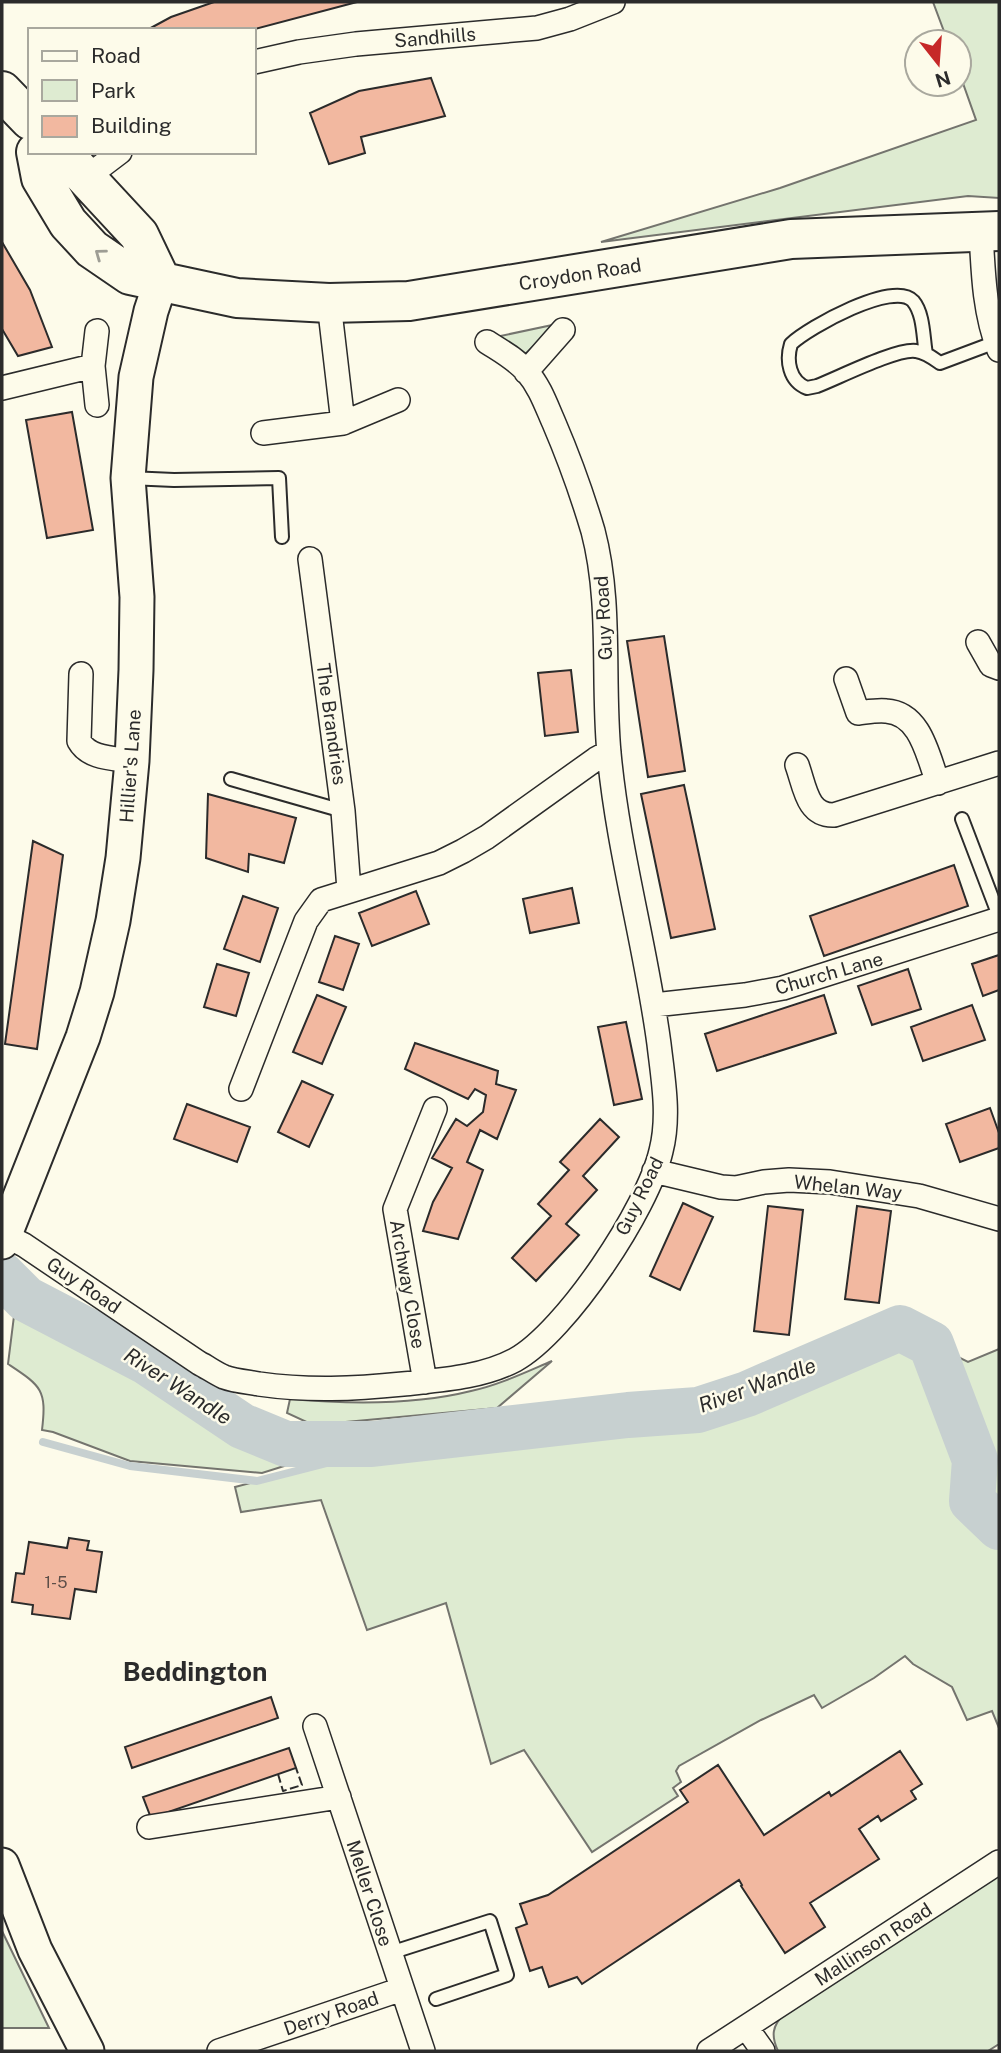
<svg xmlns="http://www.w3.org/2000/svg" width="1001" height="2053" font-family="'Public Sans',sans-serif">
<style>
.green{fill:#deebd1;stroke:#74746e;stroke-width:2}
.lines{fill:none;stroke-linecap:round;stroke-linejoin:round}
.stream{stroke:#c7d0d0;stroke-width:8}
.river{stroke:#c7d0d0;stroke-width:46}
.building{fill:#f2b8a0;stroke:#2b2b2b;stroke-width:2}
.lane-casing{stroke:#2b2b2b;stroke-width:16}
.street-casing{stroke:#2b2b2b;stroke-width:26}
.secondary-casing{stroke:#2b2b2b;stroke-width:37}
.highway-casing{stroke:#2b2b2b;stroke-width:42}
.lane{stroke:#fdfbea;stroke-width:12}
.street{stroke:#fdfbea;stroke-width:23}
.secondary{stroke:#fdfbea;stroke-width:33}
.highway{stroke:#fdfbea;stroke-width:38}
.fence{stroke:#2b2b2b;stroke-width:2;stroke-dasharray:9 3.5;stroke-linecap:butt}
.oneway{stroke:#9e9d94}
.labels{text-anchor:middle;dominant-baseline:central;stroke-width:5;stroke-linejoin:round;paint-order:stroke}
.number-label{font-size:16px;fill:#5d4e48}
.street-label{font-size:19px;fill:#2b2b2b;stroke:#fdfbea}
.water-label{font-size:21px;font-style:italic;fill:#2b2b2b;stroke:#fdfbea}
.district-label{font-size:26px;font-weight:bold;fill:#2b2b2b;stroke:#fdfbea}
</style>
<rect width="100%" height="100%" fill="#fdfbea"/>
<path class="green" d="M933 2H999V198L968 196 601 242 780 188 976 120 959 72V42H948Z
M557 324 523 356 491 338Z
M15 1308 165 1384 264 1454 316 1456 262 1473 130 1461 53 1432 42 1430C47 1389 41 1386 8 1364Z
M900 1328 968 1362 999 1349V1728L992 1711 967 1720 952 1687 913 1664 905 1656 874 1678 822 1708 814 1695 761 1720 679 1766 676 1771 681 1782 673 1788 678 1796 592 1852 524 1750 491 1764 446 1603 367 1630 321 1500 241 1512 235 1487 327 1463 372 1444 628 1415 698 1410 747 1394Z
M552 1361 497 1408 313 1425 287 1413 290 1399C347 1404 415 1405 471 1391 499 1385 526 1372 552 1361Z
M999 1874V2044L988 2051H778C771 2036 772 2026 784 2014Z
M2 1931 49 2028H2Z"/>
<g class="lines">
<path class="stream" d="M43 1442 130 1466 257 1481 327 1463 372 1444"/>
<path class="river" d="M2 1275 26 1299 145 1361 242 1426 286 1444H372L628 1415 698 1410 747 1394 900 1328 931 1344 975 1460 972 1501 999 1527"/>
</g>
<path class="building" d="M214 2H357L251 30H147L171 17Z
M431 78 445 116 361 137 365 153 329 164 310 113 359 91Z
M2 242 30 290 52 347 18 356 2 329Z
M72 412 93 530 47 538 26 420Z
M664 636 685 771 648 777 627 641Z
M571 670 578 732 545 736 538 673Z
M684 785 715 929 671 938 641 794Z
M208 794 296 818 284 863 249 854 248 872 206 858Z
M33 841 63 855 37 1049 5 1044Z
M954 865 968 906 824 956 810 916Z
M572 888 579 923 530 933 523 899Z
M416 891 429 924 372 946 359 913Z
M243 896 278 908 260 962 224 949Z
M335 936 359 944 343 990 319 982Z
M999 955V990L983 996 972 964Z
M217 964 249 973 236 1016 204 1007Z
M908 969 921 1009 872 1025 858 986Z
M317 995 346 1007 322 1064 293 1052Z
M824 995 836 1033 717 1071 705 1034Z
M972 1005 985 1040 923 1061 911 1027Z
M626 1022 642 1099 614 1105 598 1027Z
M415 1043 498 1071 496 1084 516 1090 497 1139 480 1130 467 1162 483 1170 458 1239 423 1231 433 1202 452 1168 432 1158 456 1119 467 1126 483 1112 486 1095 475 1089 468 1099 405 1069Z
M302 1081 333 1095 309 1147 278 1132Z
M187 1104 250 1127 237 1162 174 1139Z
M990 1108 999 1133V1148L960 1162 946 1124Z
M600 1119 619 1137 583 1176 597 1190 566 1224 579 1235 536 1281 512 1258 551 1216 538 1204 569 1170 560 1162Z
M683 1203 713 1217 680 1290 650 1276Z
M768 1206 803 1210 789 1335 754 1331Z
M857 1206 891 1211 879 1303 845 1299Z
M69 1538 89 1541 87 1550 102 1552 96 1592 75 1589 70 1619 32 1614 33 1605 12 1602 16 1573 24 1574 29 1542 67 1548Z
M271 1697 278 1718 132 1768 125 1747Z
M289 1748 296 1768 151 1818 143 1797Z
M900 1751 922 1784 911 1791 916 1799 881 1821 878 1816 859 1829 879 1859 810 1903 825 1927 785 1953 741 1886 742 1885 739 1880 582 1984 577 1977 549 1987 542 1967 530 1971 516 1928 527 1924 520 1904 548 1895 688 1802 680 1790 718 1765 764 1835 829 1792 831 1796Z"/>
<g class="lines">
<g class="lane-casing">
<path id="lane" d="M926 354C923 338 924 314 913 301 894 280 809 327 791 344 786 360 789 381 807 388L817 386C838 378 897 348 916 351 925 352 933 358 940 363L996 342
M129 478 174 480 279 478 282 537
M231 779 343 811
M962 819 999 916
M390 1953 490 1921 507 1975 436 1999"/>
</g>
<g class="street-casing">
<path id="street" d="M254 62 299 52 356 44 537 28 570 19 613 2
M87 177 120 152
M981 231C983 271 984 312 999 350
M329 303 343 423
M526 372 563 330
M2 388 93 366
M97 405 93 366 97 331
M263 433 343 423 398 400
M310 559 343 811 349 890
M978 642 991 665 999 668
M81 674 79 741C89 759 114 758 132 761
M846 679 858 713C867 712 877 710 886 711 921 713 928 757 938 783
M797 765C805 787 807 816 834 815L999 763
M654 1005 745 995 783 988 999 919
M241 1089 306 921 321 900 439 863 463 851 487 837 596 759 609 752
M654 1171 721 1187 736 1188 764 1182 789 1180 830 1182 919 1196 999 1219
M4 1235 24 1245 199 1363C207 1367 215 1373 224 1377 235 1381 248 1382 259 1384 308 1391 354 1389 403 1384 439 1380 481 1378 515 1360 566 1332 648 1208 661 1151 670 1116 663 1079 659 1044 646 946 618 851 609 753 602 679 612 603 593 531 582 494 569 458 554 423 546 405 540 387 527 372 516 359 501 351 487 342
M425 1382 395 1209 435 1109
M315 1726 423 2051
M149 1827 339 1797
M746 2027 763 2051
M219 2051 402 1989
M709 2051 999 1862"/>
</g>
<g class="secondary-casing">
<path id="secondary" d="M2 1242 83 1037 97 992 113 921 123 858 132 761 136 670 137 597 128 478 136 377 151 311 161 281
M2 1865 35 1950 87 2051"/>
</g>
<g class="highway-casing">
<path id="highway" d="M2 91 30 120
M36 152 41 178 68 223 92 249 130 275 237 298 329 303 409 301 791 239 999 231
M62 152 139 235 161 281"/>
</g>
<use href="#lane" class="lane"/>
<use href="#street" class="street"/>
<use href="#secondary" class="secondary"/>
<use href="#highway" class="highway"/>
<path class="fence" d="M278 1774 283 1791 302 1785 296 1768"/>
</g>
<defs><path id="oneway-chevron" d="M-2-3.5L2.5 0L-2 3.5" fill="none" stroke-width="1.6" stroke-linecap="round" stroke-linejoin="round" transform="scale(1.75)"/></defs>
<use class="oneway" href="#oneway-chevron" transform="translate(100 254) rotate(-144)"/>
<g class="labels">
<g class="number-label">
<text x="56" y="1582">1-5</text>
</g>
<g class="street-label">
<text transform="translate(435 37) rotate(-5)">Sandhills</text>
<text transform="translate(580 274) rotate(-9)">Croydon Road</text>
<text transform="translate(603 618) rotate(-93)">Guy Road</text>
<text transform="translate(332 724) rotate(82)">The Brandries</text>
<text transform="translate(130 766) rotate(-86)">Hillier's Lane</text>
<text transform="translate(829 973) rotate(-16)">Church Lane</text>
<text transform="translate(848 1187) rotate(6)">Whelan Way</text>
<text transform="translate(639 1196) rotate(-64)">Guy Road</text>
<text transform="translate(408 1284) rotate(80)">Archway Close</text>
<text transform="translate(84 1285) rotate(34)">Guy Road</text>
<text transform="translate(370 1893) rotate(72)">Meller Close</text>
<text transform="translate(873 1944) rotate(-33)">Mallinson Road</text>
<text transform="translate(331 2013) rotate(-19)">Derry Road</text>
</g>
<g class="water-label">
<text transform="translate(757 1385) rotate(-20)">River Wandle</text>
<text transform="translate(178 1386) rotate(33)">River Wandle</text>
</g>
<g class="district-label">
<text x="195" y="1671">Beddington</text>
</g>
</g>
<rect width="1001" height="2053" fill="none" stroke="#2b2b2b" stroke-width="7"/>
<rect x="28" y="28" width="228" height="126" fill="#fdfbea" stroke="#a9a89e" stroke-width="2"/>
<rect x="42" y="51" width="35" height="10" fill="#fdfbea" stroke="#a9a89e" stroke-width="2"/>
<text x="91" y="63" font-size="21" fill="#2b2b2b">Road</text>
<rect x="42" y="80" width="35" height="21" fill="#deebd1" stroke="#a9a89e" stroke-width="2"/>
<text x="91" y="98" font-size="21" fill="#2b2b2b">Park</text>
<rect x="42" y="116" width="35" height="21" fill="#f2b8a0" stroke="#a9a89e" stroke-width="2"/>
<text x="91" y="133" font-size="21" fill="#2b2b2b">Building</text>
<g transform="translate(938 63) rotate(163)"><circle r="33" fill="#fdfbea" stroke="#a9a89e" stroke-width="2"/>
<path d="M0-5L12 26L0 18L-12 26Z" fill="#c62828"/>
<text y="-10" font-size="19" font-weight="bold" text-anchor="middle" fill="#2b2b2b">N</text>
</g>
</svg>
